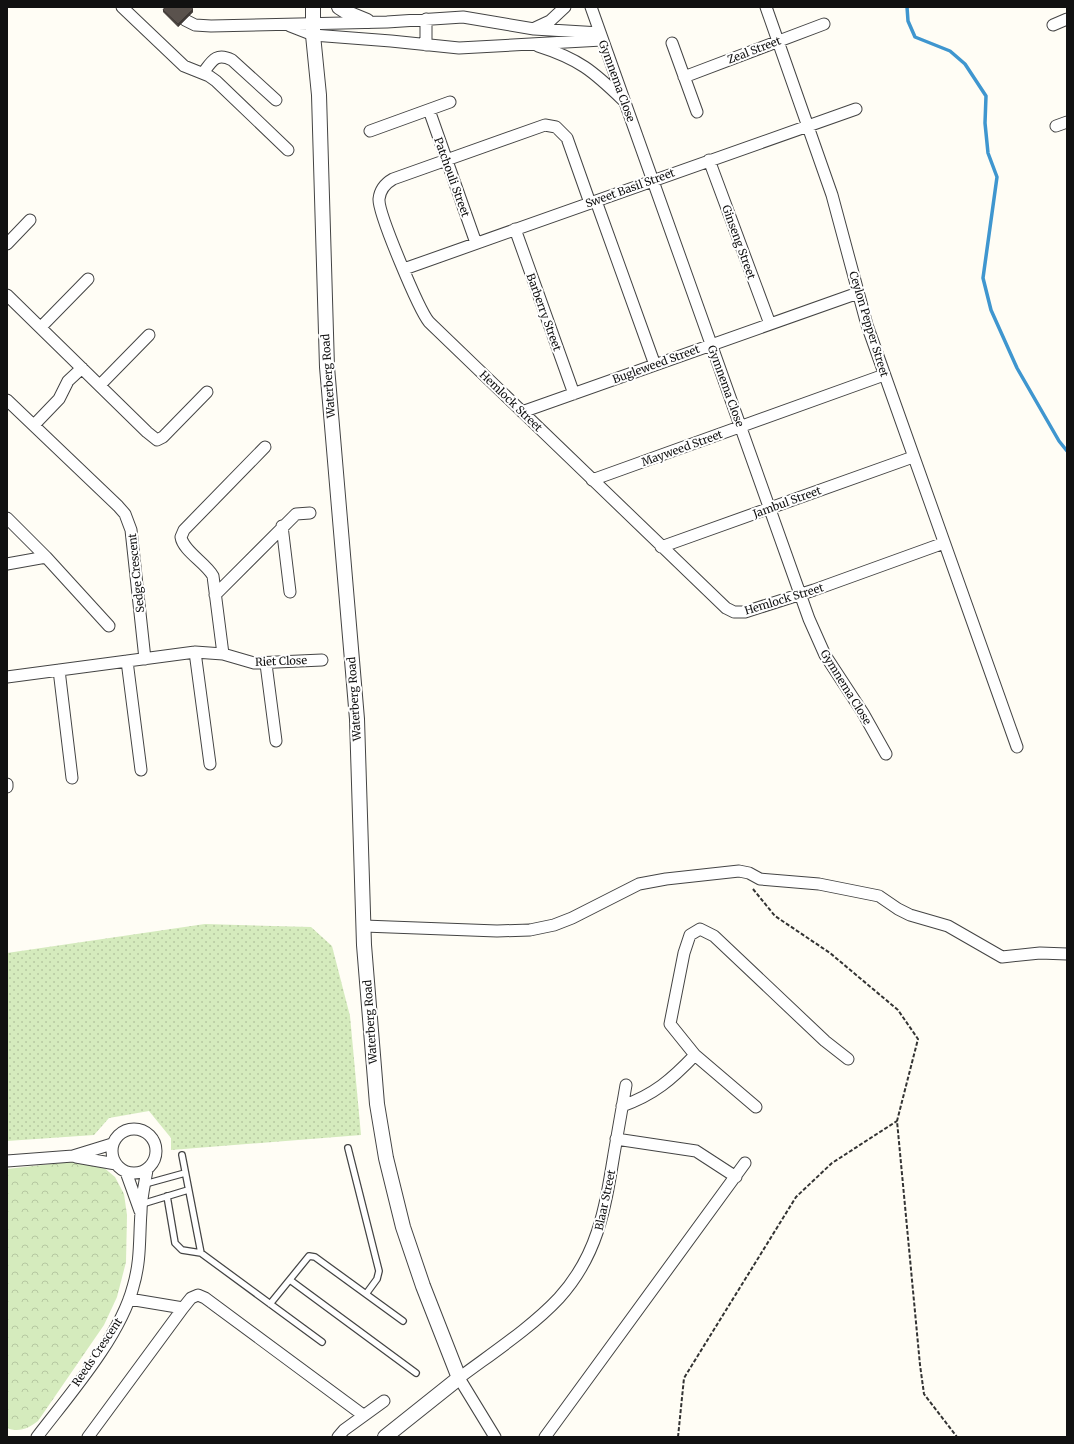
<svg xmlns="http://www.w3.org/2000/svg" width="1074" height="1444" font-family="Merriweather,serif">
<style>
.grass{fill:url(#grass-dots)}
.park{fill:url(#park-crowns)}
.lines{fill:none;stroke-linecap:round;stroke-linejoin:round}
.stream{stroke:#3f96cf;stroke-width:3.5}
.service-casing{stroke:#444;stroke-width:8}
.minor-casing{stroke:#444;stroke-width:13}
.tertiary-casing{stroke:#444;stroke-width:16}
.path{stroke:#333;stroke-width:2;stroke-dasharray:4 2;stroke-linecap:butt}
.service{stroke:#fff;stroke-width:5.5}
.minor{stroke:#fff;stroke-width:11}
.tertiary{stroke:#fff;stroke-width:14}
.wall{fill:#4d4742}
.shaded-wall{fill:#3f3936}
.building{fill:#5a524d;stroke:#3f3936}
.labels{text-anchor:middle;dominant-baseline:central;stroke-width:4;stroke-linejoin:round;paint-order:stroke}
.street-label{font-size:11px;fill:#111;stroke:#fff}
</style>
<defs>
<pattern id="grass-dots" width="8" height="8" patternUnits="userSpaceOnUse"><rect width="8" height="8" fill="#d5ebbd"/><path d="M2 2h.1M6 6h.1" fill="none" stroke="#b6c8a1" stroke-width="1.8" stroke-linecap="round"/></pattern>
<pattern id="park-crowns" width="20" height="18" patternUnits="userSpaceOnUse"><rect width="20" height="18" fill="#d5ebbd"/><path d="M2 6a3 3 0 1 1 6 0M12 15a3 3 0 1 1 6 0" fill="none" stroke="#b6c8a1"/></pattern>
</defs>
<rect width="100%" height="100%" fill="#fffdf5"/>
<path class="grass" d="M205 924 311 927 332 946 350 1016 361 1135 171 1150V1138L149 1111 109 1118 94 1135 7 1141V953Z"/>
<path class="park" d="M77 1161 103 1167 115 1177 124 1194 127 1215 126 1262 117 1297 104 1325 38 1421C29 1428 19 1433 7 1428V1169Z"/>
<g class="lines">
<path class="stream" d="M907 7 908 21 915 37 950 51 965 64 986 96 985 123 988 153 997 177 983 278 991 310 1017 368 1059 441 1067 451"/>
<g class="service-casing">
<path id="service" d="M348 1148 379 1271 377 1279 366 1294
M182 1155 201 1253 322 1342
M145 1184 185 1173
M167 1196 175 1243 182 1250 201 1253
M142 1204 188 1190
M290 1280 416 1373
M270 1304 309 1256 315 1257 403 1321"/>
</g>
<g class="minor-casing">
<path id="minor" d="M122 7 184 66 209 76 216 81 288 150
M591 7 809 619 825 655 863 713 886 754
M766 7 832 195 867 325 1017 747
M426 19V45
M185 20 195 25 211 26 387 22 463 17 534 29 600 33
M1053 25 1067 19
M290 26 313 35 391 41 459 48 602 40
M535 28 550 21 565 7
M672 43 697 112
M538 46C579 59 593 71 623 100
M203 73C212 61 216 52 232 60L276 100
M684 77 824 24
M429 110 476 243
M1056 126 1067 122
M370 131 450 102
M709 160 770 324
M596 201 655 365
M590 203 567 138 556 127 545 125 393 179C386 183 380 190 379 199 378 213 419 310 429 322L726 608 734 612H745L814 590 944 543
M515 229 574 394
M7 244 30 220
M404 269 856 109
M7 295 147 432 157 440 163 437 207 392
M41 327 88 279
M100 385 149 335
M7 400 118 506 125 514 131 530 145 659
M522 412 858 293
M34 425 59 399 68 381 82 368
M592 480 884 375
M7 518 46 557 109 626
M282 526 290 592
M661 547 913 457
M7 564 46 557
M215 595 296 514 310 513
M195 652 210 764
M223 654 213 576C206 563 183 551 181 537L184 530 265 447
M127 661 141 770
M266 664 276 741
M59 670 72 778
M7 677 195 652 223 654 254 663 322 660
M7 784V787
M364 926 497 931 530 930 554 925 572 918 639 884 666 879 739 871 749 873 760 879 819 884 879 896 898 909 910 915 948 926 1002 957 1040 953 1067 954
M622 1106C654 1095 672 1079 695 1055
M756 1107 695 1055 670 1024 684 953 690 935 700 929 714 936 825 1041 848 1059
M112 1151a22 22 0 1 1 44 0a22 22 0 1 1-44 0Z
M616 1139 696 1151 736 1177
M76 1157 116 1164
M7 1161 73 1156 112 1144
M126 1172 140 1211
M183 1308 191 1298 198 1295 205 1298 363 1415
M37 1437C69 1395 120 1337 133 1287 141 1260 139 1239 141 1212 141 1198 145 1183 147 1170
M88 1437 183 1308 129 1299
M338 1437 344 1430 384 1401
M495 1437 459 1378C491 1354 532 1327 559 1298 598 1255 605 1209 614 1154 618 1131 622 1108 626 1085
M545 1437 745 1163"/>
</g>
<g class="tertiary-casing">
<path id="tertiary" d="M313 7V35L319 95 327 367 357 719 364 945 377 1104 386 1158 403 1227 423 1286 459 1378 385 1437
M339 7 350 14 367 21"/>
</g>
<path class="path" d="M753 889 775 916 830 953 898 1010 918 1039 897 1121 920 1365 924 1394 957 1437
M678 1437 684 1378 796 1197 832 1163 897 1121"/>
<use href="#service" class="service"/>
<use href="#minor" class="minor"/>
<use href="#tertiary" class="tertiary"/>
</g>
<path class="wall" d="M163 10 193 12 178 27 163 12Z"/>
<path class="shaded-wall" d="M193 9V12L178 27V24Z"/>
<path class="building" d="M165 7H190L193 9 178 24 163 10Z"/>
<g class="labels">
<g class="street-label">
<text transform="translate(754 50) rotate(-21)">Zeal Street</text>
<text transform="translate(617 81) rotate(70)">Gymnema Close</text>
<text transform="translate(452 177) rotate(70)">Patchouli Street</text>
<text transform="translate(630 188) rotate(-20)">Sweet Basil Street</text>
<text transform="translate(739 242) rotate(70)">Ginseng Street</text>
<text transform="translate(544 312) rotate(70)">Barberry Street</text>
<text transform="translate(869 324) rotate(73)">Ceylon Pepper Street</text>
<text transform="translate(656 364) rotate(-20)">Bugleweed Street</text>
<text transform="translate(328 376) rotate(-94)">Waterberg Road</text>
<text transform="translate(726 386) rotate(70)">Gymnema Close</text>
<text transform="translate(511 401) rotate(44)">Hemlock Street</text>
<text transform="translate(682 448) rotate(-20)">Mayweed Street</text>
<text transform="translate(787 502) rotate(-20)">Jambul Street</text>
<text transform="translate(136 573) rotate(-96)">Sedge Crescent</text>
<text transform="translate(784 599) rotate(-17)">Hemlock Street</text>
<text transform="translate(281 661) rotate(-2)">Riet Close</text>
<text transform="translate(846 687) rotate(58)">Gymnema Close</text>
<text transform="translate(354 699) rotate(-94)">Waterberg Road</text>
<text transform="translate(370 1022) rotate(-94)">Waterberg Road</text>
<text transform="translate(605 1200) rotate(-78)">Blaar Street</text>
<text transform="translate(97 1352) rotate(-56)">Reeds Crescent</text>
</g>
</g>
<rect width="1074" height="1444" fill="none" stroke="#111111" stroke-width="16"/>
</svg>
